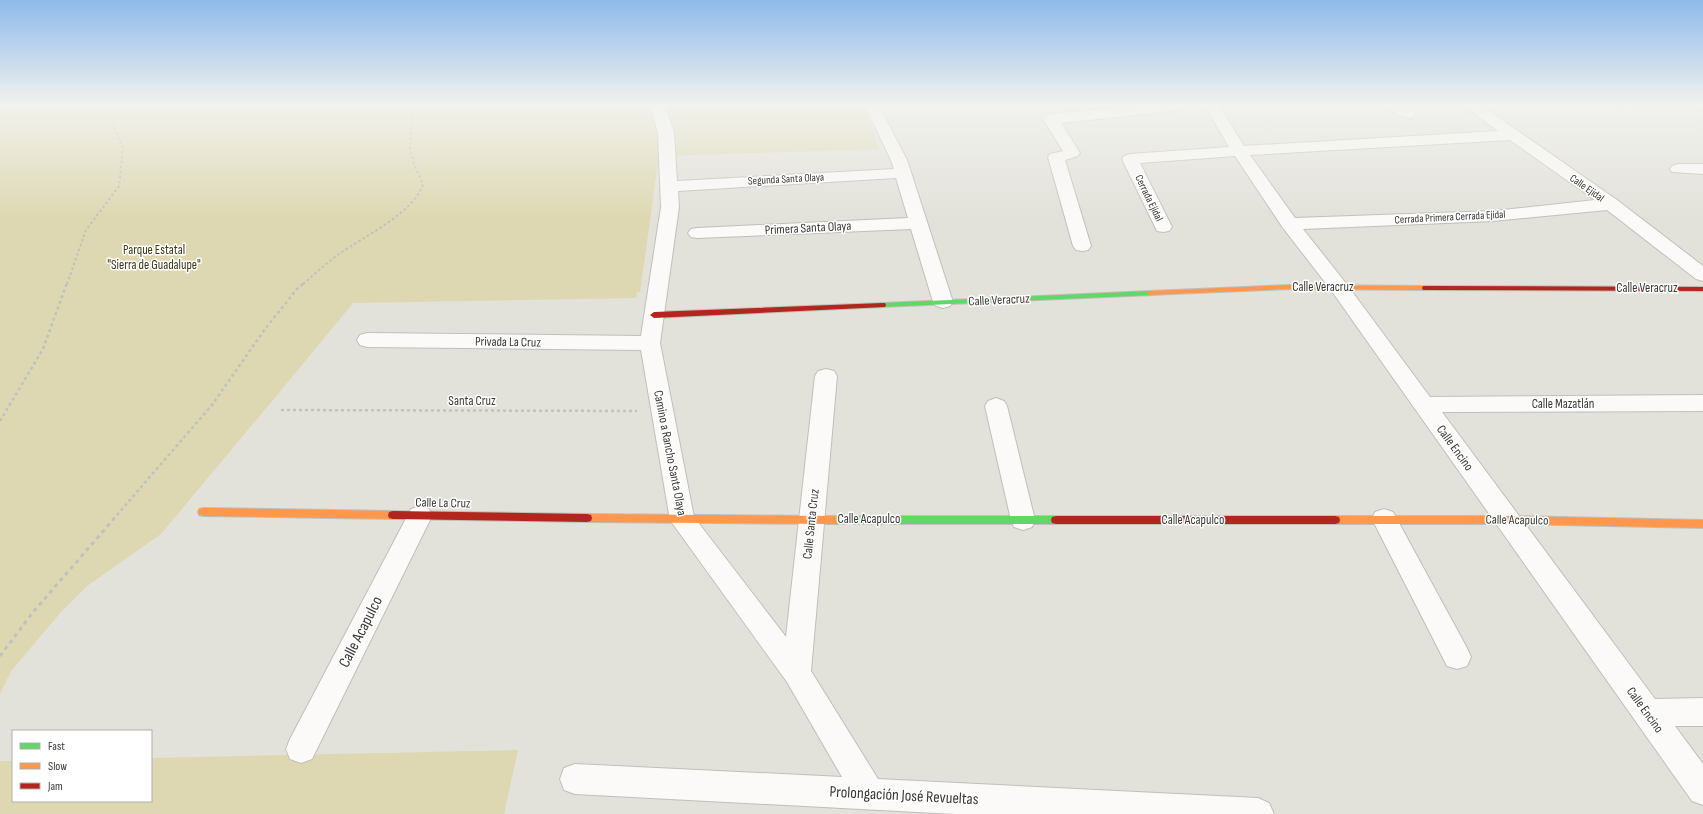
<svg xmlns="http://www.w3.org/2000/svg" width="1703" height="814" font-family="'Sofia Sans Condensed',sans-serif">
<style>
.built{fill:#d6d4c7}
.green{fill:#ddd8b2}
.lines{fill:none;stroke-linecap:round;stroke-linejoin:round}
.street-casing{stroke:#c0bfba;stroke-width:2}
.fast-casing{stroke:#c0bfba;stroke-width:2}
.slow-casing{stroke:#c0bfba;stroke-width:2}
.jam-casing{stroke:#c0bfba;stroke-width:2}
.path-far2{stroke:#c1c1bd;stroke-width:2;stroke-dasharray:2.5 2.5;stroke-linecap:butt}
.path-far1{stroke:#c1c1bd;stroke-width:2.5;stroke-dasharray:3 3;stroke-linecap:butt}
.path{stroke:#c1c1bd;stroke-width:3;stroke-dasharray:4 4;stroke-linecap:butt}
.street{fill:#fbfaf9;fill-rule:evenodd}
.fast{fill:#63d668;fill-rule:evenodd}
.slow{fill:#ff974d;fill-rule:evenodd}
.jam{fill:#b3261e;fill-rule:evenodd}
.shaded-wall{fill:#8a887b}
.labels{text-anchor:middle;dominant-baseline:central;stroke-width:3;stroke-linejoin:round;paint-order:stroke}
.far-street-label{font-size:11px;fill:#383833;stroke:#fff}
.street-label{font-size:13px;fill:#383833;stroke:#fff}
.park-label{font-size:13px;fill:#3b3513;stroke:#fff}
.near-street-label{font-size:16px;fill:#383833;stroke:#fff}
</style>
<rect width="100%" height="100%" fill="#e2e1da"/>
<path class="built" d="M1580 104H1703V110L1586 107Z"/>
<path class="green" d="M0 104H864L879 149 659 156 640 292H637L636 298 353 303 278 394 161 534 87 586 61 612 11 671 0 694Z
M518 750 504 814H0V761H13V801H151V758Z"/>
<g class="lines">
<g class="street-casing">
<path id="street" d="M650 104H664L674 133 677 181 894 169 891 160 864 104H878L907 160 953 302 950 306 943 308 936 306 933 302 911 229 697 238 691 237 688 233 691 229 697 228 908 218 896 178 678 191 679 207 660 343 694 517 786 637 815 376 818 371 826 369 834 371 837 376 811 671 878 779 1258 798 1269 803 1274 814H955L575 794 564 790 560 779 564 768 575 764 842 777 787 682 670 520 641 350 367 347 360 345 357 340 360 335 367 333 641 336 661 207 658 133Z
M1155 104H1188L1186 107 1172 111 1061 123 1080 153 1078 156 1065 160 1091 246 1088 250 1082 251 1076 250 1073 246 1048 157 1050 154 1063 151 1043 119 1046 116 1051 114Z
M1204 104H1218L1244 146 1498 131 1462 104H1479L1617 200 1703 266V281L1696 279 1607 210 1493 221 1303 229 1345 282 1430 397 1703 395V411L1442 412 1655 699 1703 698V726H1675L1703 764V805L1692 801 1331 290 1283 228 1235 156 1140 163 1172 227 1169 231 1163 232 1157 231 1122 159 1124 156 1130 154 1229 147ZM1510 140 1595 200 1493 211 1295 218 1250 155Z
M1385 104C1397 104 1408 103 1415 114L1413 117C1404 120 1390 112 1385 104Z
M1678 164H1703V174L1672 172 1670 169 1672 166Z
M996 398 1004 401 1007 406 1035 520 1032 527 1023 530 1014 527 1011 520 985 406 988 401Z
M420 506 429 509 432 516 312 759 301 763 290 759 286 749 290 739 411 509Z
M1384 509 1393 512 1467 648 1471 657 1467 666 1457 669 1447 666 1372 519 1375 512Z"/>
</g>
<g class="fast-casing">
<path id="fast" d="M1150 291 1154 293 1153 295 882 307 878 305 882 303Z
M833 516H1056L1060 517 1061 520 1060 523 1056 524H833L829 523 828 520 829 517Z"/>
</g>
<g class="slow-casing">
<path id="slow" d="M1290 285 1426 286 1430 288 1426 290 1290 289 1150 295 1146 293 1150 291Z
M203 508 393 511 397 512 398 515 397 518 393 519 203 516 199 515 198 512 199 509Z
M587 514 833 516 837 517 838 520 837 523 833 524 587 522 583 521 582 518 583 515Z
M1335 516H1506L1703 520V528L1506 524H1335L1331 523 1330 520 1331 517Z"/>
</g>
<g class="jam-casing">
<path id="jam" d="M1423 286 1703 287V291L1426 290H1423L1422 288Z
M882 303H885L886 305 885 307 654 318 650 315 654 312Z
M393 511 587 514 591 515 592 518 591 521 587 522 393 519 389 518 388 515 389 512Z
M1056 516H1335L1339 517 1340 520 1339 523 1335 524H1056L1052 523 1051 520 1052 517Z"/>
</g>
<path class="path-far2" d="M67 284 86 230 119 186 123 149 108 113 102 104
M303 284C315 274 326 263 339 254 363 237 414 213 423 184L415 167 410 149 412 104"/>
<path class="path-far1" d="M281 410 637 411
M0 421 43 349 67 283
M117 515 212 405 265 329 297 289 304 283"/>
<path class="path" d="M0 656 34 611 118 514"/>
<use href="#street" class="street"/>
<use href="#fast" class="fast"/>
<use href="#slow" class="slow"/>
<use href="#jam" class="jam"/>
</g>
<path class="shaded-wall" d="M1617 104H1623L1616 106Z"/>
<linearGradient id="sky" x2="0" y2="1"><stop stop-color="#8fbaeb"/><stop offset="0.48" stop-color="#f2f2ee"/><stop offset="1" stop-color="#f2f2ee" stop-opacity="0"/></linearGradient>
<rect width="1703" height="218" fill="url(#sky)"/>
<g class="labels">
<g class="far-street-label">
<text transform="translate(786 179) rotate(-3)">Segunda Santa Olaya</text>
<text transform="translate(1587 188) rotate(35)">Calle Ejidal</text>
<text transform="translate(1149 198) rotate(64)">Cerrada Ejidal</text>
<text transform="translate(1450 217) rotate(-3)">Cerrada Primera Cerrada Ejidal</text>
</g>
<g class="street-label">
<text transform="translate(808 228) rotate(-3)">Primera Santa Olaya</text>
<text x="1323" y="287">Calle Veracruz</text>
<text x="1647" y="288">Calle Veracruz</text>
<text transform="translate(999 300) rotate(-3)">Calle Veracruz</text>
<text transform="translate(508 342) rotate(1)">Privada La Cruz</text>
<text x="472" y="401">Santa Cruz</text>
<text x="1563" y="404">Calle Mazatlán</text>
<text transform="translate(1455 448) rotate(54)">Calle Encino</text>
<text transform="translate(670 453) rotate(79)">Camino a Rancho Santa Olaya</text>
<text transform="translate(443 503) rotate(1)">Calle La Cruz</text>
<text x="869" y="519">Calle Acapulco</text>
<text x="1193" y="520">Calle Acapulco</text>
<text transform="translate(1517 520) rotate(1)">Calle Acapulco</text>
<text transform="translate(811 524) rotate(-84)">Calle Santa Cruz</text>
<text transform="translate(1645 710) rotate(54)">Calle Encino</text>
</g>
<g class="park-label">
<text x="154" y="250">Parque Estatal<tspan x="154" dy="15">"Sierra de Guadalupe"</tspan></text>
</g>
<g class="near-street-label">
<text transform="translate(361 632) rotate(-63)">Calle Acapulco</text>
<text transform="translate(904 796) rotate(3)">Prolongación José Revueltas</text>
</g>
</g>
<rect x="12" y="730" width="140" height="72" fill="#ffffff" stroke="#afafad"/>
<rect x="20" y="743" width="20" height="6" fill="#63d668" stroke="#afafad"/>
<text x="48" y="750" font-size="12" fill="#383833">Fast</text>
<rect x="20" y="763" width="20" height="6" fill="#ff974d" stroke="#afafad"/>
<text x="48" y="770" font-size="12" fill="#383833">Slow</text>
<rect x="20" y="783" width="20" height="6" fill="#b3261e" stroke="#afafad"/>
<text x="48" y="790" font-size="12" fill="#383833">Jam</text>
</svg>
